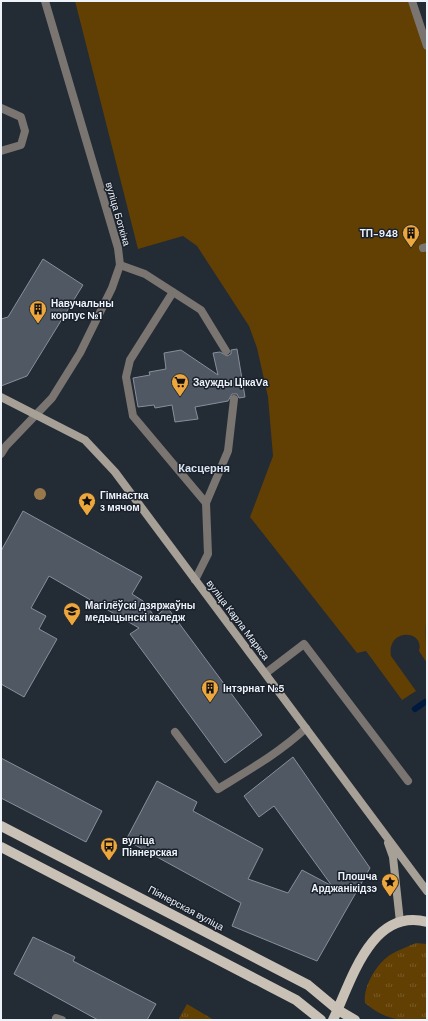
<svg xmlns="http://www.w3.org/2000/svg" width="428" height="1021" font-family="'DM Sans',sans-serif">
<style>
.grass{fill:url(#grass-tufts)}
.green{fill:#623f03}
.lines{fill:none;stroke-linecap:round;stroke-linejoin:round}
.stream{stroke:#00193e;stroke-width:6}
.building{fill:#505864;stroke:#868f9c}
.service{stroke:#7a7570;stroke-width:8}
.minor{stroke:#7a7570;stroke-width:8}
.tertiary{stroke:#7a7570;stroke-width:8}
.secondary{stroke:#a7a097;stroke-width:8}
.primary{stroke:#cac1b6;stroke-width:10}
.tree{fill:#99794c}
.labels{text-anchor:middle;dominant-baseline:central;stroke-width:3;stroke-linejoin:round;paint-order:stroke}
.street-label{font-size:10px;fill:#eef3fa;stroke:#1a212b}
.poi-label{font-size:10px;font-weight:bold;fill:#eef3fa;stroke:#1a212b;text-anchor:start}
.neighbourhood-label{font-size:11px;font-weight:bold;fill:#d9e3f1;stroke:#1a212b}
</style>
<defs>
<pattern id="grass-tufts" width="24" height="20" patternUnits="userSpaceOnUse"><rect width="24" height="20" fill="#623f03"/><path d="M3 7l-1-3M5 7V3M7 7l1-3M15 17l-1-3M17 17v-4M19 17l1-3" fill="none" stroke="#795b29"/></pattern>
</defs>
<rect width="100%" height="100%" fill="#232b35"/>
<path class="grass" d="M416 943 427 944V1020C398 1020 387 1021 365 1003 363 987 376 964 390 955 398 950 407 947 416 943Z
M187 1004 214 1020H178Z"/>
<path class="green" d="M75 1H413L427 33V618C424 629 427 650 427 663L419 651C425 629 386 628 391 656L416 691 402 700 366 651 357 653 250 517 273 456 268 397 257 348 249 326 197 246 183 236 138 249Z"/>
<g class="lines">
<path class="stream" d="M415 709 425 702"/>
</g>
<path class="building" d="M43 259 83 285 27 376 1 386V319L8 317Z
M237 349 245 397 239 398 237 394H232L228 401 195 407 198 419 175 422 172 405 155 408 154 405 138 407 133 378 150 375 149 372 166 369 164 353 181 350 218 375 213 353 220 352 227 356 231 354V350Z
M23 511 142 577 132 594 143 601 155 617 167 607 262 735 225 763 130 634 139 628 49 576 31 608 46 616 39 629 57 639 24 697 1 684V551Z
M293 757 370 868 317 961 232 926 241 903 126 840 157 781 197 802 193 811 263 849 248 879 288 893 302 870 332 886 274 806 259 817 244 796Z
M1 758 102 811 86 842 1 798Z
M33 937 75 957 73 961 156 1004 147 1020H98L14 974Z"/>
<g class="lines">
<path class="service" d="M1 108 21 117 25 131 21 145 1 151
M423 248 427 247
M120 265 145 274 201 310 226 351
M173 292 130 360 126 377 133 416 206 503
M195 580 208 554 206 503 228 451 234 399
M266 673 304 644 408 781
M175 732 218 789C249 770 279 753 306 728
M56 1018 62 1020"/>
<path class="minor" d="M412 1 427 46"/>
<path class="tertiary" d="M1 454 6 446 52 398 80 353 112 288 120 265 118 248 45 1"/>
<path class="secondary" d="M1 397 85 440 115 472 427 891
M388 843 393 857 400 922"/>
<path class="primary" d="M1 826 308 985 338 1010 355 1020
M1 847 269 986 296 1000 321 1020
M333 1020C351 982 371 907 427 922"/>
</g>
<circle class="tree" cx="40" cy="494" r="6"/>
<defs>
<g id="building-pin" transform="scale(0.9)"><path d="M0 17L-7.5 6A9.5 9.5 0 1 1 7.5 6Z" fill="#eea73d" stroke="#1a212b"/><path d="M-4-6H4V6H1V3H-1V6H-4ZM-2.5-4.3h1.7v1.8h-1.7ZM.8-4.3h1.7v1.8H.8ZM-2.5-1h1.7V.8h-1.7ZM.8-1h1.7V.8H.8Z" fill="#111"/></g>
<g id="supermarket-pin" transform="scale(0.9)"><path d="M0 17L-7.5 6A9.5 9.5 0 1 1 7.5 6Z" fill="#eea73d" stroke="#1a212b"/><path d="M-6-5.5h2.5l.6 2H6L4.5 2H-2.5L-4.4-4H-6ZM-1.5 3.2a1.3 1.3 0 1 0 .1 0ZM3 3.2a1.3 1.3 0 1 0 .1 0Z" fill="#111"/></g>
<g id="sight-pin" transform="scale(0.9)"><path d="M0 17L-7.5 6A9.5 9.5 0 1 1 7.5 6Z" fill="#eea73d" stroke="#1a212b"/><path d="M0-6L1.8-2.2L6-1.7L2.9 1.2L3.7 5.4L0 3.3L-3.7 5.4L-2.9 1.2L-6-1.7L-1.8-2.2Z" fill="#111"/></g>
<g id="university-pin" transform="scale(0.9)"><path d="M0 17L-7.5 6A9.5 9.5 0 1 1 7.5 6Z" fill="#eea73d" stroke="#1a212b"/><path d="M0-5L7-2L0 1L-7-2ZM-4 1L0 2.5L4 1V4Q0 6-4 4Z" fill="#111"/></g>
<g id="bus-pin" transform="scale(0.9)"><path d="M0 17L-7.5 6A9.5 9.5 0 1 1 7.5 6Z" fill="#eea73d" stroke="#1a212b"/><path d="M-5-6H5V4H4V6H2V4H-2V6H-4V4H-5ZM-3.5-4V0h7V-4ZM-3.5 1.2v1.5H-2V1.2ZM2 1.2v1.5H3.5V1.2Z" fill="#111"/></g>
</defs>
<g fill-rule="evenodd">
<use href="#building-pin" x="411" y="233"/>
<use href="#building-pin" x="38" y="309"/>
<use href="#supermarket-pin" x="180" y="382"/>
<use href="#sight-pin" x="87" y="501"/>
<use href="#university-pin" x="72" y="611"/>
<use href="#building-pin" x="210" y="688"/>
<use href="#bus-pin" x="109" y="846"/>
<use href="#sight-pin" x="390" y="882"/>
</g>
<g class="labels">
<g class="street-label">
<text transform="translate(118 214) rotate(74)">вуліца Боткіна</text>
<text transform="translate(238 620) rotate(53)">вуліца Карла Маркса</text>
<text transform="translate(186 908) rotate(28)">Піянерская вуліца</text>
</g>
<g class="poi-label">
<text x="398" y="233" text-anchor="end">ТП-948</text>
<text x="51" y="303">Навучальны<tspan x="51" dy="12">корпус №1</tspan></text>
<text x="193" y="382">Заужды ЦікаVа</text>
<text x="100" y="495">Гімнастка<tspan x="100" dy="12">з мячом</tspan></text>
<text x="85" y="605">Магілёўскі дзяржаўны<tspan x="85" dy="12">медыцынскі каледж</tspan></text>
<text x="223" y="688">Інтэрнат №5</text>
<text x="122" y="840">вуліца<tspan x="122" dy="12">Піянерская</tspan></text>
<text x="377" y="876" text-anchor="end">Плошча<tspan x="377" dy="12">Арджанікідзэ</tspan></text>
</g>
<g class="neighbourhood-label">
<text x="204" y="468">Касцерня</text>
</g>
</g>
<rect width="428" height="1021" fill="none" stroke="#eef3fa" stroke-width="4"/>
</svg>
